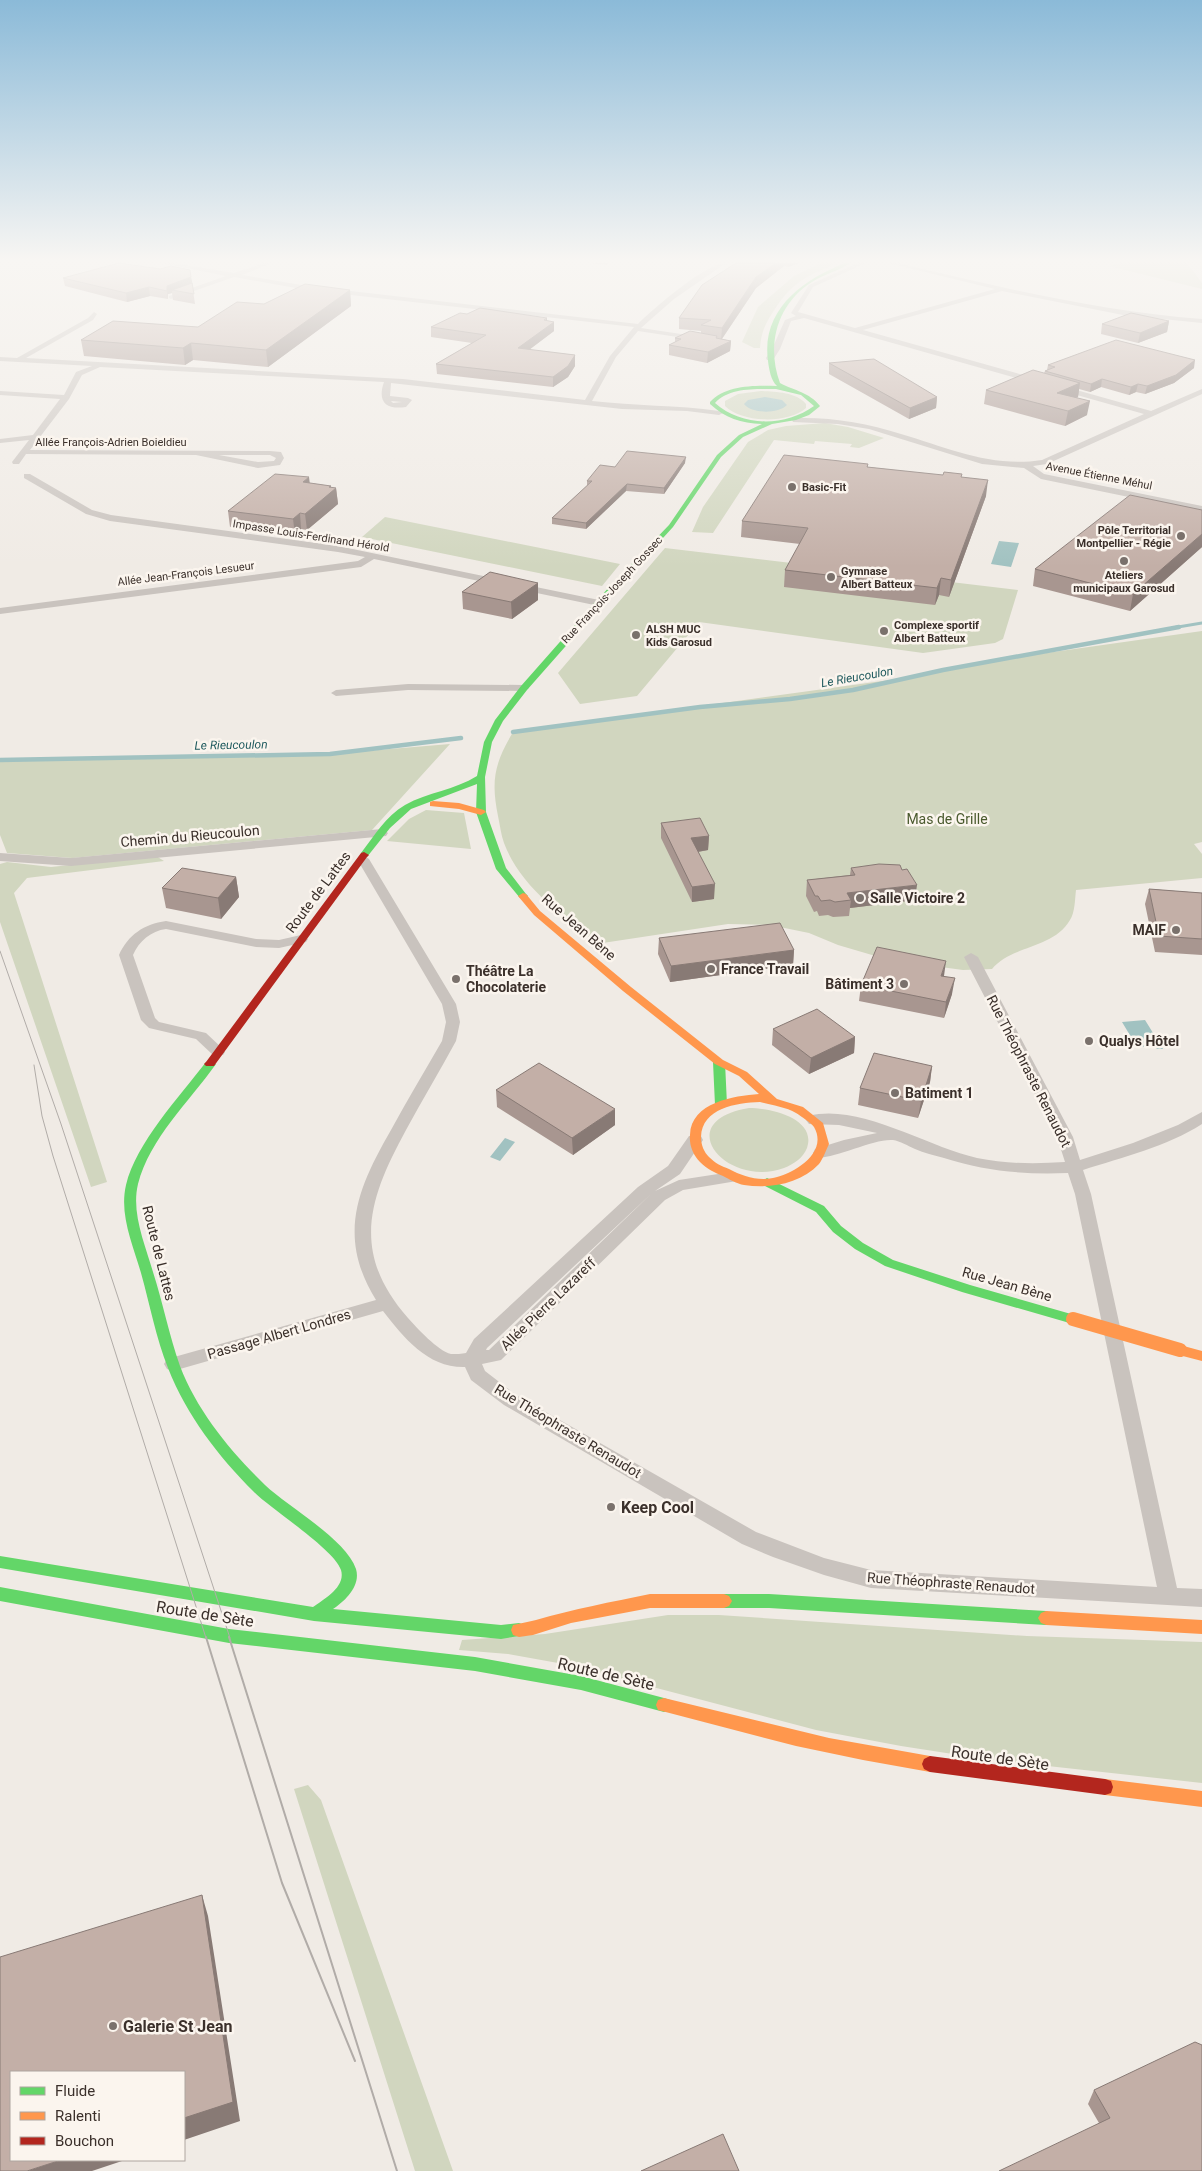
<svg xmlns="http://www.w3.org/2000/svg" width="1202" height="2171" font-family="Roboto,sans-serif">
<style>
.green{fill:#d1d6bf}
.water{fill:#a1c2c1}
.lines{fill:none;stroke-linecap:round;stroke-linejoin:round}
.stream-far1{stroke:#a1c2c1;stroke-width:3}
.stream{stroke:#a1c2c1;stroke-width:4.5}
.street{fill:#c9c3be;fill-rule:evenodd}
.fast{fill:#63d668;fill-rule:evenodd}
.slow{fill:#ff974d;fill-rule:evenodd}
.jam{fill:#b3261e;fill-rule:evenodd}
.tram-far1{stroke:#b1aca8;stroke-width:1}
.tram{stroke:#b1aca8;stroke-width:2}
.slow-bridge{stroke:#ff974d;stroke-width:14}
.wall{fill:#a89690}
.shaded-wall{fill:#887a75}
.building{fill:#c3afa7;stroke:#887a75}
.poi-dot{fill:#7a716c;stroke:#fbf5ee;stroke-width:2}
.labels{text-anchor:middle;dominant-baseline:central;stroke-width:5;stroke-linejoin:round;paint-order:stroke}
.far-street-label{font-size:11px;fill:#3b302b;stroke:#fbf5ee}
.far-poi-label{font-size:11px;font-weight:bold;fill:#3b302b;stroke:#fbf5ee;text-anchor:start}
.far-water-label{font-size:12px;font-style:italic;fill:#1f5a5e;stroke:#fbf5ee}
.park-label{font-size:14px;fill:#4a5a2e;stroke:#fbf5ee}
.street-label{font-size:14px;fill:#3b302b;stroke:#fbf5ee}
.poi-label{font-size:14px;font-weight:bold;fill:#3b302b;stroke:#fbf5ee;text-anchor:start}
.near-poi-label{font-size:16px;font-weight:bold;fill:#3b302b;stroke:#fbf5ee;text-anchor:start}
.near-street-label{font-size:16px;fill:#3b302b;stroke:#fbf5ee}
</style>
<rect width="100%" height="100%" fill="#f0ebe5"/>
<path class="green" d="M821 263H837C805 277 792 282 773 312 765 324 761 333 760 348H754L742 342 758 307 794 276Z
M1121 263H1187L1202 283V289L1109 266Z
M761 391C776 392 796 392 806 404V408C788 424 742 423 725 406V401L738 394Z
M825 423 848 427 884 438 859 448 850 447 852 444 815 441 814 444 774 440 713 533 692 532 703 507 748 442 768 430 786 426Z
M385 517 620 564 602 586 362 537Z
M665 548 1018 590 1003 639 995 643 923 653 699 622 637 696 580 704 558 673Z
M1202 631V842L1194 844 1202 854V878L1076 890C1075 898 1075 913 1070 920 1053 949 1012 945 992 969L963 970 889 960 838 945 809 933 770 925 728 924 596 944C562 915 520 886 504 843 501 835 500 825 498 816 491 781 494 764 513 732L904 678 1003 659Z
M450 744 372 830 72 858 7 853 0 835V760L330 754Z
M426 810 464 813 471 849 387 841 409 819Z
M156 856 164 861 27 878 14 893 107 1182 91 1187 0 922V864L7 862 51 867Z
M749 1108C770 1108 817 1118 807 1148 803 1158 794 1164 784 1168 726 1189 669 1121 749 1108Z
M668 1615H719L1027 1636 1202 1642V1783L985 1759 901 1746 816 1730 569 1665 508 1654 459 1650 462 1640 545 1634Z
M308 1785 321 1800 453 2171H415L294 1789Z"/>
<path class="water" d="M765 397 782 400 787 405C778 414 752 414 744 404L748 400Z
M999 541 1019 543 1011 567 991 564Z
M1145 1020 1163 1049H1157L1155 1046 1137 1047 1122 1022Z
M505 1138 515 1142 500 1161 490 1157Z"/>
<g class="lines">
<path class="stream-far1" d="M1172 628 1202 623"/>
<path class="stream" d="M513 732 700 707 790 699 853 690 943 670 1179 627
M0 760 330 754 461 738"/>
<path class="street" d="M162 263H174L234 273 264 263H272L242 275 307 286 638 324C653 309 706 263 726 263L674 299 641 328 701 337 705 339 704 341 638 331 616 357 592 401C635 406 677 405 719 411L723 413 719 415 687 411 622 409 391 383 390 396 408 398 412 400 406 407C386 410 377 402 384 382L100 367 82 375 69 399 30 450 270 451 281 452 284 458 280 465 258 468 196 455 26 454 19 464H13L12 462 29 440 0 443V439L33 435 60 399 0 395V391L64 395 76 372 92 366 0 361V357L17 358 88 318 94 312 97 314 93 320 26 358 403 379 585 400 610 356 634 327 307 290 234 277 171 299 169 298V296L226 276ZM391 401 402 402 393 403ZM219 455H270L276 458 274 461 258 462Z
M858 263H866L813 287 798 312 855 328 995 289 888 263H898C999 287 1098 311 1202 319V323L1123 315 1002 291 863 330 1151 411 1202 389V394L1047 464 1033 466 1044 474 1202 506V512L1041 479 1024 468 982 464 869 429 838 424 793 422 792 420 796 418C832 417 867 423 901 434 949 448 991 468 1042 460L1144 414 804 318 791 321 780 349 773 360H767L766 358 772 349 785 320 796 316 791 313 809 285Z
M24 474H30L92 510 111 515 338 546 599 600 604 603 599 606 374 559 361 567 0 614V608L358 561 365 557 338 552 110 521 86 514 24 478Z
M408 684 524 685 529 688 524 691 408 690 336 696 331 693 336 690Z
M382 829 388 833 386 836 71 866 0 861V853L71 858Z
M363 855 369 859 456 1004 460 1022 456 1041C440 1071 422 1100 406 1130 369 1198 350 1252 408 1318 417 1328 438 1351 451 1354 456 1354 462 1354 466 1353L474 1339 638 1187 668 1166 689 1136H701L703 1140 680 1174 655 1191 679 1180 731 1172 737 1173 739 1177 737 1181 683 1190 665 1200 501 1360 482 1364 485 1371 516 1395 756 1532 824 1558 871 1570 1157 1587 1075 1194 1068 1173C1025 1175 985 1171 944 1158 934 1155 924 1153 915 1149 908 1146 900 1141 893 1140 874 1138 830 1161 815 1157L813 1153 815 1149 844 1140 877 1133 839 1125 809 1124 806 1120 809 1116C859 1103 927 1147 977 1158 1006 1164 1036 1164 1065 1162L1057 1137 964 957 971 953 978 957 1073 1137 1080 1160 1133 1143 1178 1125 1202 1112V1124C1166 1147 1123 1157 1083 1170L1091 1194 1177 1588 1202 1589V1607L871 1588 824 1575 773 1557 742 1544 504 1405 471 1380 465 1367C428 1368 404 1338 383 1311L173 1371 167 1369 164 1364 167 1359 376 1300C337 1237 357 1189 391 1130 407 1100 425 1071 442 1041L446 1022 442 1004 357 859ZM652 1193 489 1350H486L487 1348Z
M166 921 256 939 279 940 301 935 308 939 306 942 279 948 256 947 166 929C151 931 139 941 133 955L155 1018 159 1022 206 1033 223 1049 225 1052 223 1055H213L196 1039 149 1028 141 1020 119 955C128 935 144 924 166 921Z"/>
<path class="fast" d="M845 263H850C839 271 824 274 812 282 777 304 766 345 780 383 795 391 809 392 820 406L819 407 809 415 796 420 772 424 743 437 721 457 673 527 602 605 527 690 503 721 492 742 485 777 486 812 506 868 526 894 528 896 526 898H520L496 869 476 812 477 784 411 809 390 828 367 857H361V853C374 836 386 816 405 805 428 792 455 790 477 776L484 742 495 720 521 686 596 601 669 525 717 455 739 435 762 424C741 423 725 418 710 404V402C725 385 755 385 777 386 771 381 769 369 768 361 761 309 803 280 845 263ZM776 389 801 395 814 406C785 427 742 427 715 403 729 387 757 389 776 389Z
M719 1059 725 1062 727 1105 721 1109 715 1105 713 1062Z
M210 1061 216 1064C189 1102 150 1138 138 1184 131 1213 145 1244 153 1272 163 1303 169 1335 180 1366 197 1411 231 1452 265 1485 288 1507 346 1539 356 1569 361 1586 345 1601 333 1609L501 1625 519 1623 525 1625 527 1630 525 1635 501 1639 314 1621 0 1568V1556L313 1607C324 1599 346 1587 341 1570 334 1549 272 1510 254 1492 218 1456 187 1416 168 1368 156 1338 150 1305 141 1273 133 1245 119 1215 126 1185 136 1143 180 1096 206 1062Z
M767 1178 824 1206 841 1226 863 1243 893 1260 970 1285 1078 1316 1080 1319 1078 1322 1073 1324 962 1292 885 1266 855 1249 833 1232 816 1212 763 1185 761 1182Z
M0 1587 229 1629 475 1657 581 1676 664 1698 670 1700 672 1705 670 1710 664 1712 581 1690 475 1671 229 1643 0 1601Z
M724 1594H769L1046 1611 1051 1613 1054 1618 1051 1623 1046 1625 769 1608H724L719 1606 716 1601 719 1596Z"/>
<path class="slow" d="M433 801 459 803 484 810 486 812 481 815 459 809 430 806V802Z
M523 893 526 894 540 911 631 987 723 1060 747 1072 777 1099 803 1107 823 1123 829 1144C826 1150 823 1159 819 1164 800 1184 770 1189 744 1185 737 1184 729 1179 723 1176 715 1173 707 1169 700 1162 693 1155 689 1145 690 1135 691 1102 734 1096 759 1094L739 1076 715 1064 623 991 534 915 518 896ZM760 1102C771 1105 786 1107 796 1113 801 1116 811 1123 814 1127 829 1153 793 1174 773 1178 757 1181 742 1176 729 1169 721 1166 715 1163 709 1157 704 1152 701 1145 701 1137 702 1108 736 1103 760 1102Z
M1180 1345 1202 1351V1361L1175 1354 1173 1350 1175 1346Z
M650 1594H724L729 1596 732 1601 729 1606 724 1608H650L571 1623 533 1635 519 1637 513 1635 511 1630 513 1625C521 1623 529 1622 536 1620 574 1609 611 1602 650 1594Z
M1046 1611 1202 1620V1634L1046 1625 1041 1623 1038 1618 1041 1613Z
M664 1698 829 1738 930 1756 936 1759 938 1764 936 1769 930 1772 863 1760 796 1746 658 1710 656 1705 658 1700Z
M1105 1779 1202 1791V1807L1105 1795 1099 1793 1097 1787 1099 1781Z"/>
<path class="jam" d="M364 852 369 855 367 857 214 1066H206L204 1064 206 1062 361 853Z
M930 1756 1105 1779 1111 1781 1113 1787 1111 1793 1105 1795 930 1772 924 1769 922 1764 924 1759Z"/>
<path class="tram-far1" d="M0 951 61 1124 230 1638
M34 1065 42 1116 53 1156 206 1638"/>
<path class="tram" d="M206 1637 282 1883 355 2061
M229 1637 397 2171"/>
<path class="slow-bridge" d="M1073 1319 1180 1350"/>
</g>
<path class="wall" d="M590 263H609L607 265Z
M736 263H799L788 267 784 266 756 288 722 339 731 341 730 351 707 363 669 355V345L675 342V338L701 333V331L679 329V318Z
M160 269 190 270 195 304 173 300 172 293 168 294V299L150 296 127 302 65 286 63 278Z
M350 290 351 306 268 367 193 360 185 365 84 356 81 340 198 327 264 304Z
M467 314 547 321 554 331 529 350 575 355V366L568 377 553 387 437 374 436 364 472 343 431 337V327Z
M1169 321 1167 332 1138 343 1101 334 1102 324Z
M829 363 937 397 936 408 909 419 829 374Z
M1048 365 1194 368 1174 383 1145 394 1136 392 1129 395 1101 387 1090 392 1079 389 1078 397 1077 398 1087 415 1065 426 984 404 986 390 1044 373 1045 371 1047 370Z
M685 463 664 494 626 491 586 529 552 524V518L587 486V481L615 467Z
M868 464V467L962 478 986 496 949 597 939 595 935 605 784 587 785 570 800 544 741 537 742 521Z
M310 483 331 486V487L336 488 338 504 307 530 301 529 295 535 230 527 228 511Z
M1202 510V547L1130 611 1033 586 1035 569Z
M538 583V600L512 619 463 609 462 592Z
M661 823 709 836 708 850 698 852 714 899 692 902 661 838Z
M851 868 915 900 850 908 849 916 833 917 828 915 819 916 817 911 814 912 806 896 807 880 850 875Z
M236 877 239 897 221 919 166 908 162 888Z
M1149 889 1202 893V955L1155 952 1145 904Z
M659 938 794 950 793 965 670 982 658 954Z
M944 976 952 994 944 1018 859 1001 861 985Z
M773 1029 855 1037 854 1053 809 1074 772 1045Z
M932 1066 930 1082 918 1118 858 1105 860 1088Z
M496 1090 615 1125 573 1155 497 1107Z
M1094 2090 1202 2171 1099 2123 1088 2104Z"/>
<path class="shaded-wall" d="M776 263H785L784 266 756 288 721 340 722 328 756 277Z
M789 263H799L788 267Z
M191 277 193 286 172 290V293L168 294V299L167 291V286Z
M149 287 150 296 127 302 126 293Z
M350 290 351 306 268 367 266 350Z
M547 318V326L554 322V331L518 358V348Z
M1169 321 1167 332 1138 343 1140 333Z
M731 341 730 351 707 363 708 352Z
M191 343 193 360 185 365 183 348Z
M575 355V366L568 377 553 387V377Z
M1195 360 1194 368 1174 383 1145 394 1147 386Z
M1102 379 1101 387 1090 392 1091 384Z
M1080 383 1078 397 1055 407 1057 393Z
M1138 384 1136 392 1129 395 1131 387Z
M937 397 936 408 909 419 910 408Z
M1090 401 1087 415 1065 426 1068 411Z
M686 457 685 463 664 494V488Z
M309 477 311 493 303 482Z
M988 480 986 496 949 597 951 580Z
M627 484 626 491 586 529V523Z
M331 486V492L336 488 338 504 307 530 305 514Z
M300 513 301 529 295 535 293 519Z
M1202 534V547L1130 611 1133 594Z
M941 578 939 595 935 605 937 588Z
M538 583V600L512 619 511 602Z
M709 836 708 850 691 853V838Z
M236 877 239 897 221 919 218 898Z
M715 884 714 899 692 902V887Z
M917 885 915 900 850 908 851 900 847 893Z
M794 950 793 965 670 982 671 966Z
M946 961 944 976H941Z
M955 978 952 994 944 1018 946 1002Z
M855 1037 854 1053 809 1074 811 1058Z
M932 1066 930 1082 918 1118 921 1101Z
M615 1109V1125L573 1155 572 1138Z
M202 1895 208 1916 240 2121 184 2140V2118Z
M61 2160H125L92 2171H27Z"/>
<path class="building" d="M119 263 160 269 171 266 190 270 191 277 167 286V291L149 287 126 293 63 278Z
M736 263H776L756 277 722 328 701 325 711 320 679 318 702 285Z
M192 283 194 294 172 290Z
M305 284 350 290 266 350 191 343 183 348 81 340 113 321 198 327 237 302 264 304Z
M480 308 547 318 544 320 554 322 518 348 575 355 568 366 553 377 436 364 486 335 431 327 460 313 467 314Z
M1131 313 1169 321 1140 333 1102 324Z
M690 331 717 336 716 338 731 341 708 352 669 345 681 339 675 338Z
M1116 340 1195 360 1176 375 1147 386 1138 384 1131 387 1102 379 1091 384 1045 371 1055 367 1048 365Z
M874 359 937 397 910 408 829 363Z
M1033 370 1080 383 1057 393 1090 401 1068 411 986 390Z
M627 451 686 457 664 488 627 484 586 523 552 518 592 481H587L600 465 615 467Z
M784 455 868 464 867 467 943 475 944 472 962 474 961 477 988 480 951 580 941 578 937 588 785 570 808 528 742 521Z
M275 474 309 477 303 482 331 486 329 487 336 488 305 514 300 513 293 519 228 511Z
M1130 495 1202 510V534L1133 594 1035 569Z
M490 572 538 583 511 602 462 592Z
M700 818 709 836 691 838 715 884 692 887 661 823Z
M879 864 900 865 902 870 907 869 917 885 847 893 851 900 835 902 830 900 821 901 818 896H815L807 880 855 875 851 868Z
M182 868 236 877 218 898 162 888Z
M1149 889 1202 893V939L1159 936Z
M780 923 794 950 671 966 659 938Z
M877 947 946 961 941 976 955 978 946 1002 861 985Z
M817 1009 855 1037 811 1058 773 1029Z
M874 1053 932 1066 921 1101 860 1088Z
M539 1063 615 1109 572 1138 496 1090Z
M202 1895 233 2102 184 2118V2072H11V2160H61L27 2171H0V1957Z
M1195 2042 1202 2045V2171H999L1110 2118 1094 2090Z
M723 2134 739 2171H641Z"/>
<linearGradient id="sky" x2="0" y2="1"><stop stop-color="#8bbad8"/><stop offset="0.46" stop-color="#f8f6f3"/><stop offset="1" stop-color="#f8f6f3" stop-opacity="0"/></linearGradient>
<rect width="1202" height="567" fill="url(#sky)"/>
<g class="poi-dot">
<circle cx="792" cy="487" r="5"/>
<circle cx="1181" cy="536" r="5"/>
<circle cx="1124" cy="561" r="5"/>
<circle cx="831" cy="577" r="5"/>
<circle cx="884" cy="631" r="5"/>
<circle cx="636" cy="635" r="5"/>
<circle cx="860" cy="898" r="5"/>
<circle cx="1176" cy="930" r="5"/>
<circle cx="711" cy="969" r="5"/>
<circle cx="456" cy="979" r="5"/>
<circle cx="904" cy="984" r="5"/>
<circle cx="1089" cy="1041" r="5"/>
<circle cx="895" cy="1093" r="5"/>
<circle cx="611" cy="1507" r="5"/>
<circle cx="113" cy="2026" r="5"/>
</g>
<g class="labels">
<g class="far-street-label">
<text x="111" y="442">Allée François-Adrien Boieldieu</text>
<text transform="translate(1099 476) rotate(11)">Avenue Étienne Méhul</text>
<text transform="translate(311 536) rotate(9)">Impasse Louis-Ferdinand Hérold</text>
<text transform="translate(186 574) rotate(-7)">Allée Jean-François Lesueur</text>
<text transform="translate(612 590) rotate(-47)">Rue François-Joseph Gossec</text>
</g>
<g class="far-poi-label">
<text x="802" y="487">Basic-Fit</text>
<text x="1171" y="530" text-anchor="end">Pôle Territorial<tspan x="1171" dy="13">Montpellier - Régie</tspan></text>
<text x="841" y="571">Gymnase<tspan x="841" dy="13">Albert Batteux</tspan></text>
<text x="1124" y="575" text-anchor="middle">Ateliers<tspan x="1124" dy="13">municipaux Garosud</tspan></text>
<text x="894" y="625">Complexe sportif<tspan x="894" dy="13">Albert Batteux</tspan></text>
<text x="646" y="629">ALSH MUC<tspan x="646" dy="13">Kids Garosud</tspan></text>
</g>
<g class="far-water-label">
<text transform="translate(857 677) rotate(-10)">Le Rieucoulon</text>
<text transform="translate(231 745) rotate(-1)">Le Rieucoulon</text>
</g>
<g class="park-label">
<text x="947" y="819">Mas de Grille</text>
</g>
<g class="street-label">
<text transform="translate(190 836) rotate(-5)">Chemin du Rieucoulon</text>
<text transform="translate(318 892) rotate(-53)">Route de Lattes</text>
<text transform="translate(579 927) rotate(41)">Rue Jean Bène</text>
<text transform="translate(1029 1071) rotate(63)">Rue Théophraste Renaudot</text>
<text transform="translate(159 1253) rotate(76)">Route de Lattes</text>
<text transform="translate(1007 1284) rotate(16)">Rue Jean Bène</text>
<text transform="translate(548 1304) rotate(-44)">Allée Pierre Lazareff</text>
<text transform="translate(279 1334) rotate(-16)">Passage Albert Londres</text>
<text transform="translate(568 1431) rotate(31)">Rue Théophraste Renaudot</text>
<text transform="translate(951 1583) rotate(4)">Rue Théophraste Renaudot</text>
</g>
<g class="poi-label">
<text x="870" y="898">Salle Victoire 2</text>
<text x="1166" y="930" text-anchor="end">MAIF</text>
<text x="721" y="969">France Travail</text>
<text x="466" y="971">Théâtre La<tspan x="466" dy="16">Chocolaterie</tspan></text>
<text x="894" y="984" text-anchor="end">Bâtiment 3</text>
<text x="1099" y="1041">Qualys Hôtel</text>
<text x="905" y="1093">Batiment 1</text>
</g>
<g class="near-poi-label">
<text x="621" y="1507">Keep Cool</text>
<text x="123" y="2026">Galerie St Jean</text>
</g>
<g class="near-street-label">
<text transform="translate(205 1614) rotate(9)">Route de Sète</text>
<text transform="translate(606 1674) rotate(13)">Route de Sète</text>
<text transform="translate(1000 1758) rotate(8)">Route de Sète</text>
</g>
</g>
<rect x="10" y="2071" width="175" height="90" fill="#fbf5ee" stroke="#aea6a0"/>
<rect x="20" y="2087" width="25" height="8" fill="#63d668" stroke="#aea6a0"/>
<text x="55" y="2096" font-size="15" fill="#3b302b">Fluide</text>
<rect x="20" y="2112" width="25" height="8" fill="#ff974d" stroke="#aea6a0"/>
<text x="55" y="2121" font-size="15" fill="#3b302b">Ralenti</text>
<rect x="20" y="2137" width="25" height="8" fill="#b3261e" stroke="#aea6a0"/>
<text x="55" y="2146" font-size="15" fill="#3b302b">Bouchon</text>
</svg>
